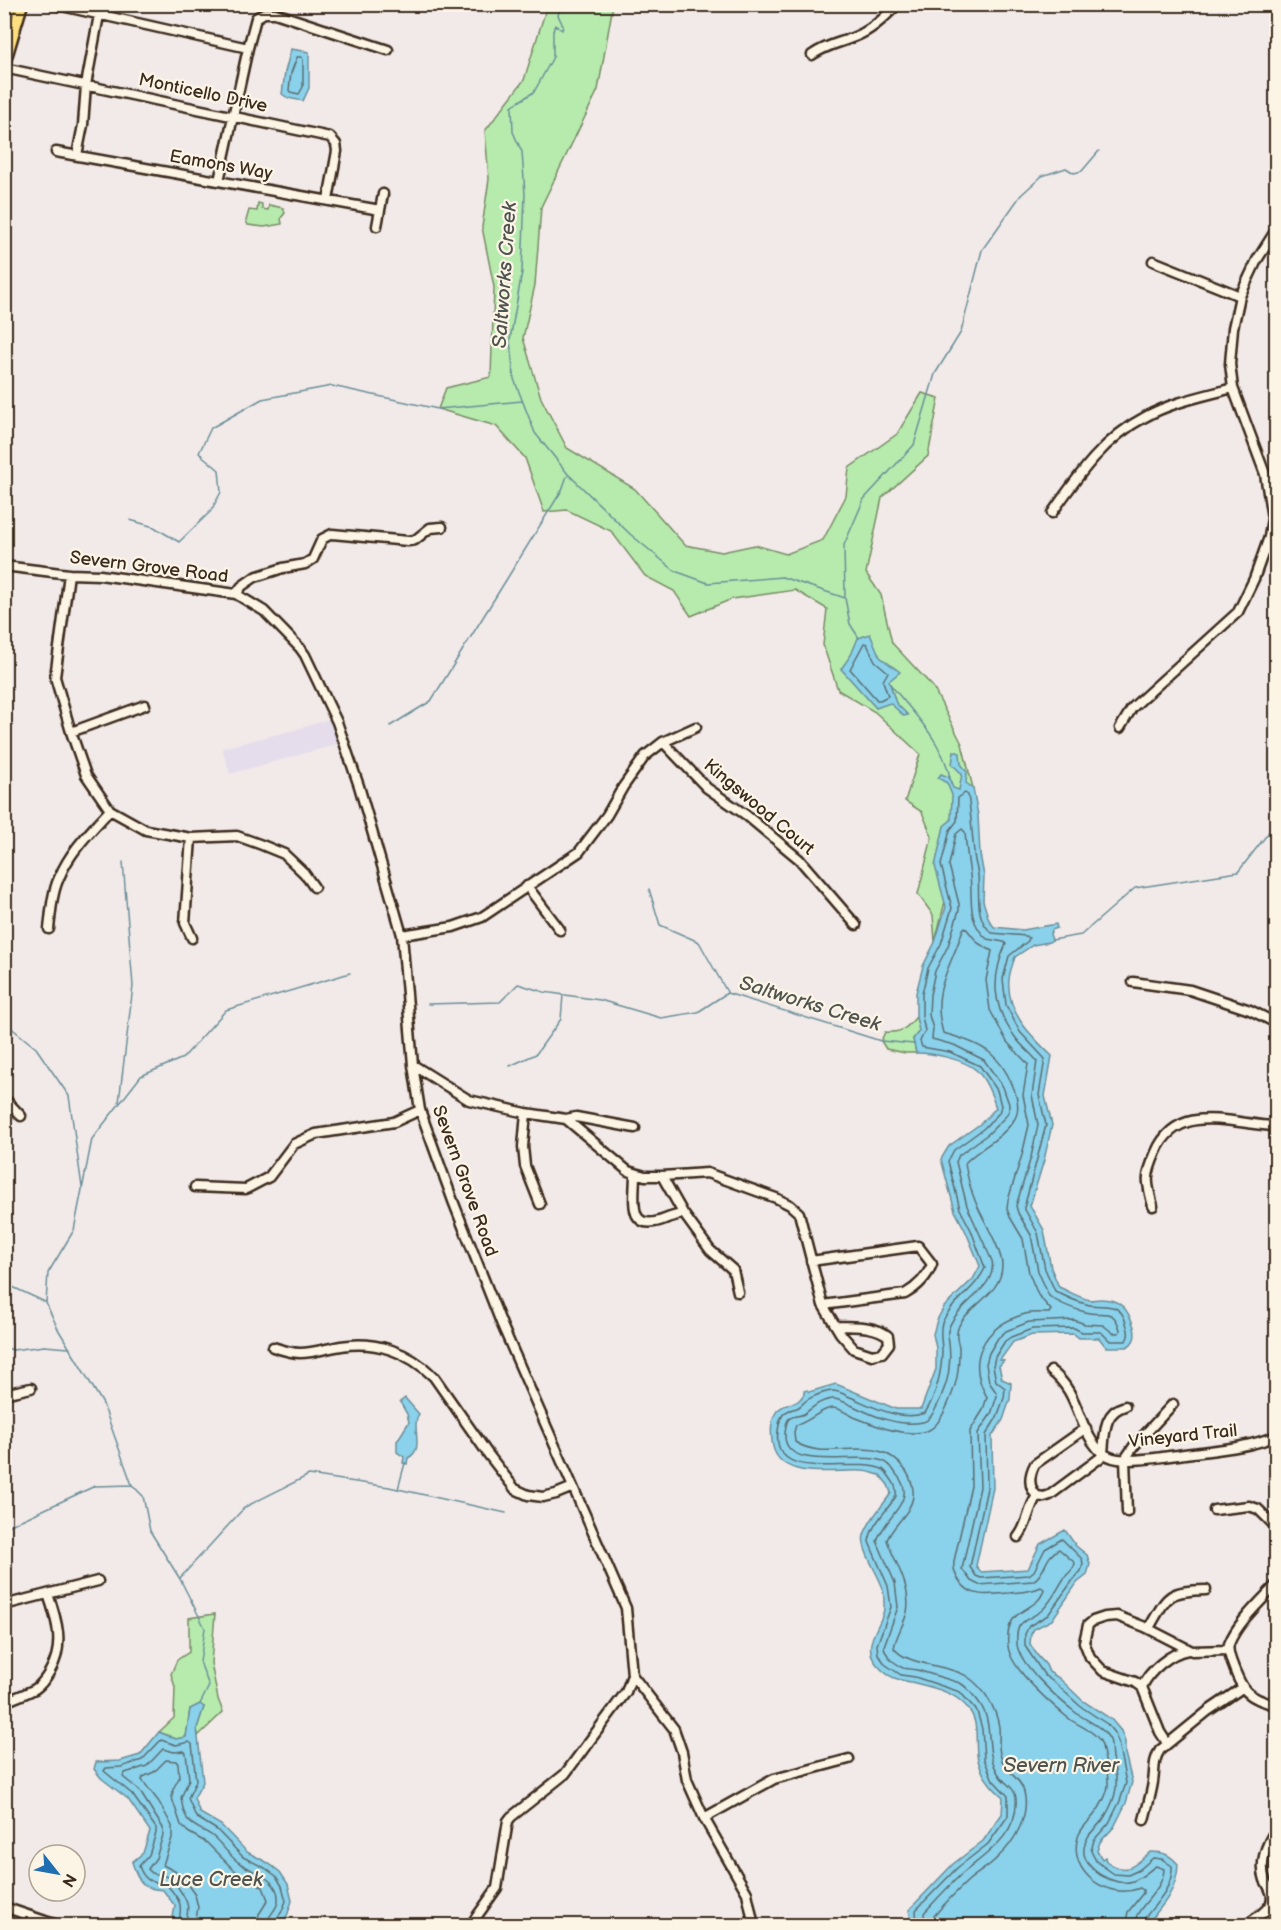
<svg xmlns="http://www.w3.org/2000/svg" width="1281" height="1930" font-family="'Balsamiq Sans',sans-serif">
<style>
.built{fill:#e5ddeb}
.green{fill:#b6ebad;stroke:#788a66;stroke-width:1.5}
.water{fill:#8ad1eb;stroke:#6a8e99;stroke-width:1.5}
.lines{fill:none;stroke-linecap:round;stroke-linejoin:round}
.shore{stroke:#5b6d70;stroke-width:1.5}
.stream{stroke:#6a8e99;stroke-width:1.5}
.minor-casing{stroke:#3b2a1e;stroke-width:13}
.major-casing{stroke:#3b2a1e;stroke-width:15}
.minor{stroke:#fcf5e5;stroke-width:8}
.major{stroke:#fddf80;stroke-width:10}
.labels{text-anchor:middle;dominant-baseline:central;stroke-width:4.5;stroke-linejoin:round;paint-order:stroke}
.street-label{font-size:18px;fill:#3b2a1e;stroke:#fcf5e5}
.water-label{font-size:20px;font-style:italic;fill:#4f5451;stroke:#fcf5e5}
</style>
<rect width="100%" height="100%" fill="#f2eae8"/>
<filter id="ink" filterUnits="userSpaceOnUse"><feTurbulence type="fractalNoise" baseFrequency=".0167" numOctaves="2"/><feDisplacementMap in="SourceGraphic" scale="12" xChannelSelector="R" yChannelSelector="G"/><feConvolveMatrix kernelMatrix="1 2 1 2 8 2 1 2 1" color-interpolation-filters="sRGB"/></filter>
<g filter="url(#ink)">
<path class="built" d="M333 718 342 743 230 774 222 748 294 730Z"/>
<path class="green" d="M549 5H613L598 90 541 207 535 285 523 338 541 398 567 448 635 489 685 545 722 552 755 545 786 554 823 540 846 496 849 468 897 434 922 393 939 398 928 456 882 498 866 573 881 595 892 643 933 687 962 744 973 788 935 942 933 915 918 894 932 837 922 812 905 801 920 754 875 712 838 690 823 645 827 609 795 590 732 599 691 616 674 591 645 576 611 531 567 510 544 512 525 458 496 426 438 409 446 388 491 377 494 287 482 227 489 179 485 131 524 80 546 9Z
M258 203 262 204V209L268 210 269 205 283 208 285 213 281 218 282 224 264 227 248 225 246 221 249 210 257 211Z
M916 1017 920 1031 913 1039 916 1053H905L886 1049 881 1041 885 1032C901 1033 906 1029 916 1017Z
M215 1614 211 1663 218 1699 223 1712 198 1736 197 1728 204 1707 190 1709 186 1737 176 1739 159 1732 174 1718 175 1687 171 1674 177 1660 189 1652V1618Z"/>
<path class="water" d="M291 49 309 52V88L303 101 288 98 282 94 285 72Z
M870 634 880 657 900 672 889 681 896 703 908 715 904 716 890 703 876 708 841 669 851 655 858 638Z
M954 751 960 753 961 764 967 772 966 783 973 788 978 815 980 854 984 876 983 901 989 920 994 927 1023 930 1056 924 1057 928 1052 930 1050 934 1052 940 1049 942 1033 945 1015 957C1013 964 1009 973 1009 980 1006 1012 1031 1036 1052 1056L1045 1096 1052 1125 1044 1160 1030 1206 1044 1230 1051 1268 1059 1287C1068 1291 1080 1298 1090 1300 1093 1300 1097 1299 1100 1299 1121 1299 1128 1309 1134 1327 1136 1336 1135 1342 1127 1347H1106L1099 1338H1079L1074 1334 1032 1335 1013 1342 1000 1360 1004 1361 999 1366 1002 1379 1011 1383 1010 1399 1003 1420 992 1436 993 1488 976 1566 981 1572 1028 1569 1040 1544 1065 1530 1076 1546 1087 1555 1090 1564 1087 1575 1077 1583 1052 1620 1034 1629 1031 1634 1030 1644 1038 1656 1046 1665 1049 1672 1059 1678 1083 1701 1111 1719 1121 1731 1125 1742V1753L1132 1782 1126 1803 1114 1827 1100 1842 1097 1851 1102 1859 1105 1857 1106 1861C1127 1876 1134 1866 1150 1852 1163 1852 1169 1854 1178 1864 1178 1889 1162 1907 1146 1925H912L909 1910 953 1864 983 1841 1002 1814 1003 1797C991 1787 982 1776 978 1760 974 1744 980 1726 970 1711 958 1693 936 1688 915 1683 902 1680 892 1680 882 1670 854 1644 886 1626 884 1604 884 1598 884 1591 882 1586 877 1572 860 1548 864 1535 869 1519 882 1507 891 1493L888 1485 880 1475C875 1474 868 1471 862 1471 835 1469 776 1483 772 1441 771 1433 771 1421 775 1414 781 1403 791 1406 798 1401 801 1399 802 1397 804 1394V1391L807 1390 809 1392 836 1384 896 1409H921L936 1369V1348L933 1334 937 1320 944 1307 973 1279 980 1266 966 1232 955 1211 941 1159 949 1146 980 1124 996 1108C993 1097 985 1078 976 1070 963 1059 933 1053 916 1053L913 1039 919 1031 916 1017V993L923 966 935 942 946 907 935 866 944 826 951 820 952 795 947 783 938 778 941 774 949 777 953 788 959 790 962 774 952 764Z
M405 1398 419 1414C410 1428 426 1449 408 1458L407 1464 403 1463 404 1457 397 1452V1441L409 1422 407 1414 400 1402Z
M200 1704 204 1707 197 1728 203 1782 194 1798 200 1813 221 1825 247 1852 268 1863 280 1872 288 1884 292 1901 287 1916 277 1925H170L172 1923 175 1906 163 1890C142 1889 138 1881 132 1862L143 1853 150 1831 128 1799 101 1778 94 1769 96 1762 120 1761 140 1755 159 1732 176 1739 186 1737 190 1709Z"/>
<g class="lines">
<path class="shore" d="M297 57H302L303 60V87L299 94 290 92 289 90 291 73Z
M864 643 867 644 875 661 888 672 883 681 888 696 880 700H877L850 669Z
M178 1926C183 1904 181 1901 167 1885 152 1881 145 1883 139 1866L149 1855 156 1833V1828L132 1794 104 1771 106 1768 121 1767 142 1760 161 1740 176 1745 189 1742 192 1744 196 1781 188 1798 196 1817 217 1830 243 1857 265 1868 276 1876 282 1886 286 1901 281 1913 274 1921V1926
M185 1926C189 1908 190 1904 179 1889 177 1885 174 1880 170 1878 160 1873 156 1879 148 1869L156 1858 163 1835V1828L139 1790 123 1777 125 1773 147 1766 163 1749 174 1752 184 1751 186 1753 189 1779 181 1798C182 1805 184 1814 188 1820 193 1827 204 1830 211 1835 222 1843 229 1857 241 1864 255 1873 280 1879 278 1901 277 1911 267 1915 266 1926
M195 1926 198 1907 195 1895 180 1874 163 1865 172 1838V1826L159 1802 142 1780 143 1777 154 1772 166 1760 176 1761 178 1764 179 1778 173 1789 172 1798 181 1825 188 1832 207 1843 234 1870 263 1887 268 1900 259 1914 257 1926
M917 1926 916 1910 957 1868 988 1844 1008 1816V1796L993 1780 984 1759 982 1729 977 1711 960 1692 915 1677 901 1675 886 1665 878 1654 877 1645 891 1607 888 1586 869 1542C871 1524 887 1511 896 1496 897 1489 895 1484 891 1479 888 1475 886 1471 882 1469 851 1456 765 1487 779 1425 780 1416 784 1411 793 1409 801 1408 801 1404 807 1400 813 1396 826 1391 833 1391 839 1391 845 1395 850 1397 872 1406 900 1422 925 1413 936 1396 942 1371 942 1351 942 1340 939 1333 942 1323 951 1301 975 1291 985 1268L971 1230 960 1209 948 1161 954 1150 983 1129 999 1113 1001 1106 997 1090 980 1066 950 1052 922 1047 920 1041 925 1031 922 1016V994L928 968 941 944 952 908 941 865 950 830 957 821 958 798 965 793 968 795C971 814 972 833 974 852 974 860 977 867 978 875 980 895 974 918 992 933L1026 936 1029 938 1028 941 1009 956 1003 979 1006 1005 1020 1032 1045 1059 1039 1095 1046 1125 1024 1208 1038 1233 1045 1269 1055 1291C1064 1296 1075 1301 1086 1304 1101 1309 1120 1299 1126 1323 1128 1330 1130 1334 1126 1341H1110L1101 1332H1082L1074 1328 1032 1329 1011 1337 1005 1341 995 1357 993 1366 996 1381 1005 1388 1004 1398 997 1417 986 1435 987 1488 970 1567 976 1576 981 1578 1029 1575 1034 1571 1045 1549 1062 1539 1082 1559 1083 1564 1081 1571 1073 1580 1048 1615 1029 1626 1025 1634V1646L1045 1676 1055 1683 1080 1706 1107 1724 1115 1734 1118 1742 1126 1783 1120 1801 1109 1823 1094 1840 1091 1851 1096 1861 1114 1874 1128 1875 1139 1870 1153 1858 1162 1859 1172 1866C1173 1888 1156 1903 1143 1920L1142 1926
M925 1926 924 1913C937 1899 949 1885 963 1873 987 1853 1019 1834 1016 1798 1015 1787 1005 1784 1000 1776 996 1771 992 1761 991 1755 987 1730 992 1715 973 1695 969 1690 965 1686 960 1683L917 1670 903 1668 891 1660 885 1651 884 1646 898 1607 895 1583 877 1541C882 1524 902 1509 904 1494 905 1487 901 1479 896 1474 894 1470 891 1466 887 1463 864 1449 789 1474 785 1438 785 1433 785 1425 788 1420 791 1415 799 1417 804 1414 814 1407 818 1401 832 1399 838 1398 846 1403 853 1406 874 1416 898 1427 923 1422 935 1420 949 1379 949 1367 950 1360 950 1352 949 1344 949 1339 947 1336 948 1331 954 1304 998 1289 992 1261L967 1206 956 1162 959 1155 988 1134 1005 1117 1009 1111V1104L1003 1087 984 1060 954 1045 932 1039 933 1029 929 1015 930 995 935 971 948 946 959 910V904L949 865 956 834 962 829 965 832C966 847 968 861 970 875 973 899 966 920 987 939L1004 942 1006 944C991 977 992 1007 1015 1037 1021 1046 1031 1053 1037 1061L1032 1095 1038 1125 1031 1157 1016 1206 1018 1213 1031 1235 1038 1271 1049 1296C1058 1303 1074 1309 1085 1312 1103 1317 1114 1306 1120 1330L1119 1333H1113L1103 1325 1085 1324 1074 1320 1029 1322 1006 1331 998 1338 989 1353 986 1364 989 1382 996 1392 997 1396 991 1414 978 1433 980 1487 962 1569 971 1581 979 1585 1033 1581C1047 1572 1043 1558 1059 1549L1075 1563C1074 1570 1069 1572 1065 1577 1058 1587 1051 1603 1041 1611 1026 1622 1015 1619 1017 1644 1018 1663 1059 1700 1075 1712 1086 1721 1103 1726 1110 1740 1112 1746 1111 1752 1112 1758 1119 1782 1118 1796 1104 1818 1097 1829 1086 1833 1084 1848 1081 1869 1115 1888 1133 1881 1142 1878 1148 1871 1156 1866L1164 1869C1163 1893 1136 1904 1134 1926
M934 1926V1916C945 1903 957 1891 969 1880 979 1872 990 1866 998 1857 1015 1842 1030 1815 1024 1792 1021 1777 1004 1773 1000 1754 998 1746 1000 1736 999 1727 996 1708 985 1689 968 1677 949 1664 906 1666 894 1648 896 1635 904 1625 907 1612 912 1587 895 1563 887 1540 893 1525 910 1514 913 1497 914 1489 911 1478 906 1471 876 1428 831 1465 795 1442L794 1432 796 1425C810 1422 821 1408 833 1408 839 1408 848 1414 854 1417 874 1425 907 1439 929 1430 943 1424 957 1384 958 1370 959 1362 959 1354 959 1347 958 1342 956 1338 957 1333 959 1309 1002 1297 1002 1266 1002 1249 983 1220 976 1203 971 1191 967 1176 965 1163 979 1148 1002 1139 1014 1120 1026 1102 1005 1065 990 1053 978 1043 958 1037 943 1033 930 989 951 969 963 929L965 927 978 943 992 951 986 980 990 1010 1007 1042 1028 1064 1023 1095 1029 1125 1022 1155 1008 1200 1007 1209 1010 1217 1023 1239 1029 1273 1038 1295 1051 1310 1049 1313C1041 1313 1032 1312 1025 1314 984 1326 965 1359 987 1397L983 1410 970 1431 971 1486 954 1561C953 1570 955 1576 961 1583 973 1599 991 1594 1009 1593 1020 1592 1031 1592 1041 1587L1044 1589C1038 1615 1004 1603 1008 1646 1010 1669 1050 1703 1068 1718 1078 1726 1099 1732 1102 1746 1104 1756 1108 1773 1108 1782 1109 1792 1100 1808 1094 1815 1088 1823 1081 1827 1078 1837 1067 1872 1108 1901 1140 1888L1143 1890V1893L1128 1912 1125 1926"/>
<path class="stream" d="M562 4 558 15 563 26 562 30 555 25 553 31V57L534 92 512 106 513 132 522 152 525 194 522 272 510 340 514 379 535 433 568 474 630 534 675 571 708 583 782 577 845 598 850 624 859 638
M130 520 154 527 179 542 211 511 221 492 219 470 199 453 211 428 262 399 332 386 438 409 522 401
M845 598 844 545 864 499 914 445 935 374 961 332 982 250 1021 195 1042 176 1066 168 1074 173 1082 171 1099 151
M890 684C914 714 945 743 951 783
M390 726 431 701 562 490 567 476
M649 889 660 925 699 942 727 992
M1052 940 1081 935 1135 888 1238 872 1276 823
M428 1004 500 1002 518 984 544 992 600 1000 661 1018 698 1012 727 993 881 1041 914 1044
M4 1022 36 1048 69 1096 82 1187
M510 1066 536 1054 561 1019 563 995
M119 1102 133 986 123 862
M4 1283 45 1302
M4 1347 13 1350 44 1346 69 1348
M398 1489 405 1463
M4 1528 95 1486 132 1485
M180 1578 245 1507 309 1475 389 1487 506 1513
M200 1704 209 1686 200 1662 205 1628 180 1579 150 1531 143 1496 132 1485 103 1404 58 1329 46 1303 48 1273 74 1230 92 1139 141 1076 183 1058 226 1010 350 973"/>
<g class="minor-casing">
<path id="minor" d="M53 4 248 48
M812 55C829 43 843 43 861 34 875 27 887 15 898 4
M4 68 330 137 336 144 337 151 328 200
M56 152 380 210
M77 155 83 125 86 85 99 15
M219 181 248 48 256 18 264 13H275L388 50
M377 226 383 194
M1153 261 1240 296
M1052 513C1078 476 1104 438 1145 417 1172 402 1204 396 1233 388
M4 566 69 574 100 575 236 594 264 611 300 648 305 655 337 722 359 786 402 935 413 1065 420 1110 453 1201 502 1325 626 1608 632 1675 674 1729 682 1752 687 1780 704 1818 747 1893 754 1926
M69 574 55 677 71 732 86 775 110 810 146 830 191 838 237 836 262 845 284 854 304 873 314 887
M236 594 242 586 255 577 283 568 305 564 313 559 322 539 332 534 408 541 415 540 430 528 442 527
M1120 728 1132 708 1238 612 1254 579 1269 537 1272 518 1265 474 1233 388 1230 364 1233 328 1240 296 1257 260 1276 230
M71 732 145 705
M663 742 707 788 746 815 799 859 856 925
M191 838 185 923 192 938
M527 886 560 930
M49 929C51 912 52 893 59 878 70 851 91 831 110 810
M402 935 453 927 482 917 579 852 607 815 623 787 645 756 663 742 696 727
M1133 982 1190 990 1250 1010 1276 1023
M413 1065 469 1100 526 1113 566 1119 628 1171 645 1176H662L707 1173 776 1198 790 1205 799 1213 823 1305 840 1333 854 1349 872 1355 882 1353 889 1344 888 1336C874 1325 854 1327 837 1326
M4 1098 21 1116
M526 1113 523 1147 525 1166 540 1204
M566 1119 576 1117 635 1128
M635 1173C635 1199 626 1234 665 1219 671 1216 677 1216 683 1213
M662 1176 683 1213 710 1250 733 1270 738 1292
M195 1187 246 1189 269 1177 294 1144 316 1134 394 1122 420 1110
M1153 1206C1146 1181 1145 1177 1156 1152 1179 1100 1233 1125 1276 1126
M811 1261 918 1246 932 1264C927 1278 917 1287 905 1294L823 1305
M273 1347C282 1350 291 1353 300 1353 314 1353 328 1348 341 1346 376 1340 409 1352 434 1377L488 1454 515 1489 528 1495 543 1497 556 1494 573 1487
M1051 1371C1079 1392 1077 1425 1098 1449 1103 1454 1110 1458 1118 1459 1137 1462 1159 1457 1178 1455 1211 1450 1245 1449 1276 1436
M4 1394 31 1388
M1125 1459 1134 1446 1173 1404
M1125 1459 1127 1512
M1037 1496 1044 1497 1050 1495 1100 1458 1103 1453C1105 1434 1103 1412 1125 1406
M1037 1496C1028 1487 1029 1475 1035 1464L1086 1428
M1214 1510 1249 1506 1258 1509 1276 1527
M1018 1537C1028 1525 1028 1508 1037 1496
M1276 1585C1261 1601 1237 1623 1229 1644 1227 1651 1230 1657 1232 1663 1242 1690 1246 1698 1276 1705
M4 1605 98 1581
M1149 1628C1168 1595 1167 1591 1206 1590
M1142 1687C1149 1671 1170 1653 1188 1650
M4 1702C15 1698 25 1694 35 1689 41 1685 46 1678 50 1671 65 1646 57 1620 48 1594
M1167 1743 1160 1732 1142 1687 1135 1682 1103 1671 1090 1657 1084 1642 1088 1625 1093 1621 1105 1617 1117 1616 1145 1627 1192 1651 1228 1650
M704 1818 774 1779 849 1759
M1144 1820C1147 1808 1151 1795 1153 1782 1155 1770 1153 1760 1160 1750L1208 1711 1242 1688
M4 1907 60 1926
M470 1926 497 1888 508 1821 511 1817 565 1774 626 1692 632 1675
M1246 1926C1253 1918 1266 1914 1271 1903 1274 1894 1269 1888 1265 1880 1259 1863 1266 1844 1276 1830"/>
</g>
<g class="major-casing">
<path id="major" d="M4 28 11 4
M4 64 22 4"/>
</g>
<use href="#minor" class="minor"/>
<use href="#major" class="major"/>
</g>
</g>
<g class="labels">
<g class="street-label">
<text transform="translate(203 93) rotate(12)">Monticello Drive</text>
<text transform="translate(221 165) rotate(10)">Eamons Way</text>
<text transform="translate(149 567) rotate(7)">Severn Grove Road</text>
<text transform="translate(759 807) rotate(40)">Kingswood Court</text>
<text transform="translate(465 1181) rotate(70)">Severn Grove Road</text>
<text transform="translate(1183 1436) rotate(-6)">Vineyard Trail</text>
</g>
<g class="water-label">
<text transform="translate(505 275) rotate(-86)">Saltworks Creek</text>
<text transform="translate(810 1004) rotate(17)">Saltworks Creek</text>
<text x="1061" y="1766">Severn River</text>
<text x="211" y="1880">Luce Creek</text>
</g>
</g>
<rect width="1281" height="1930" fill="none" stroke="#fcf5e5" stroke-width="24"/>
<rect x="12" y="12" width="1257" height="1906" fill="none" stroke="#3b2a1e" stroke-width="2" filter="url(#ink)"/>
<g transform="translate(57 1873) rotate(121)"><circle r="28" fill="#fcf5e5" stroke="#afa495" stroke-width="1.5"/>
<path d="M0-4.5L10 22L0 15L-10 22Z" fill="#1f6fb2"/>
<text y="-9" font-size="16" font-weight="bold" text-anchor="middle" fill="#3b2a1e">N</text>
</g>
</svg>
